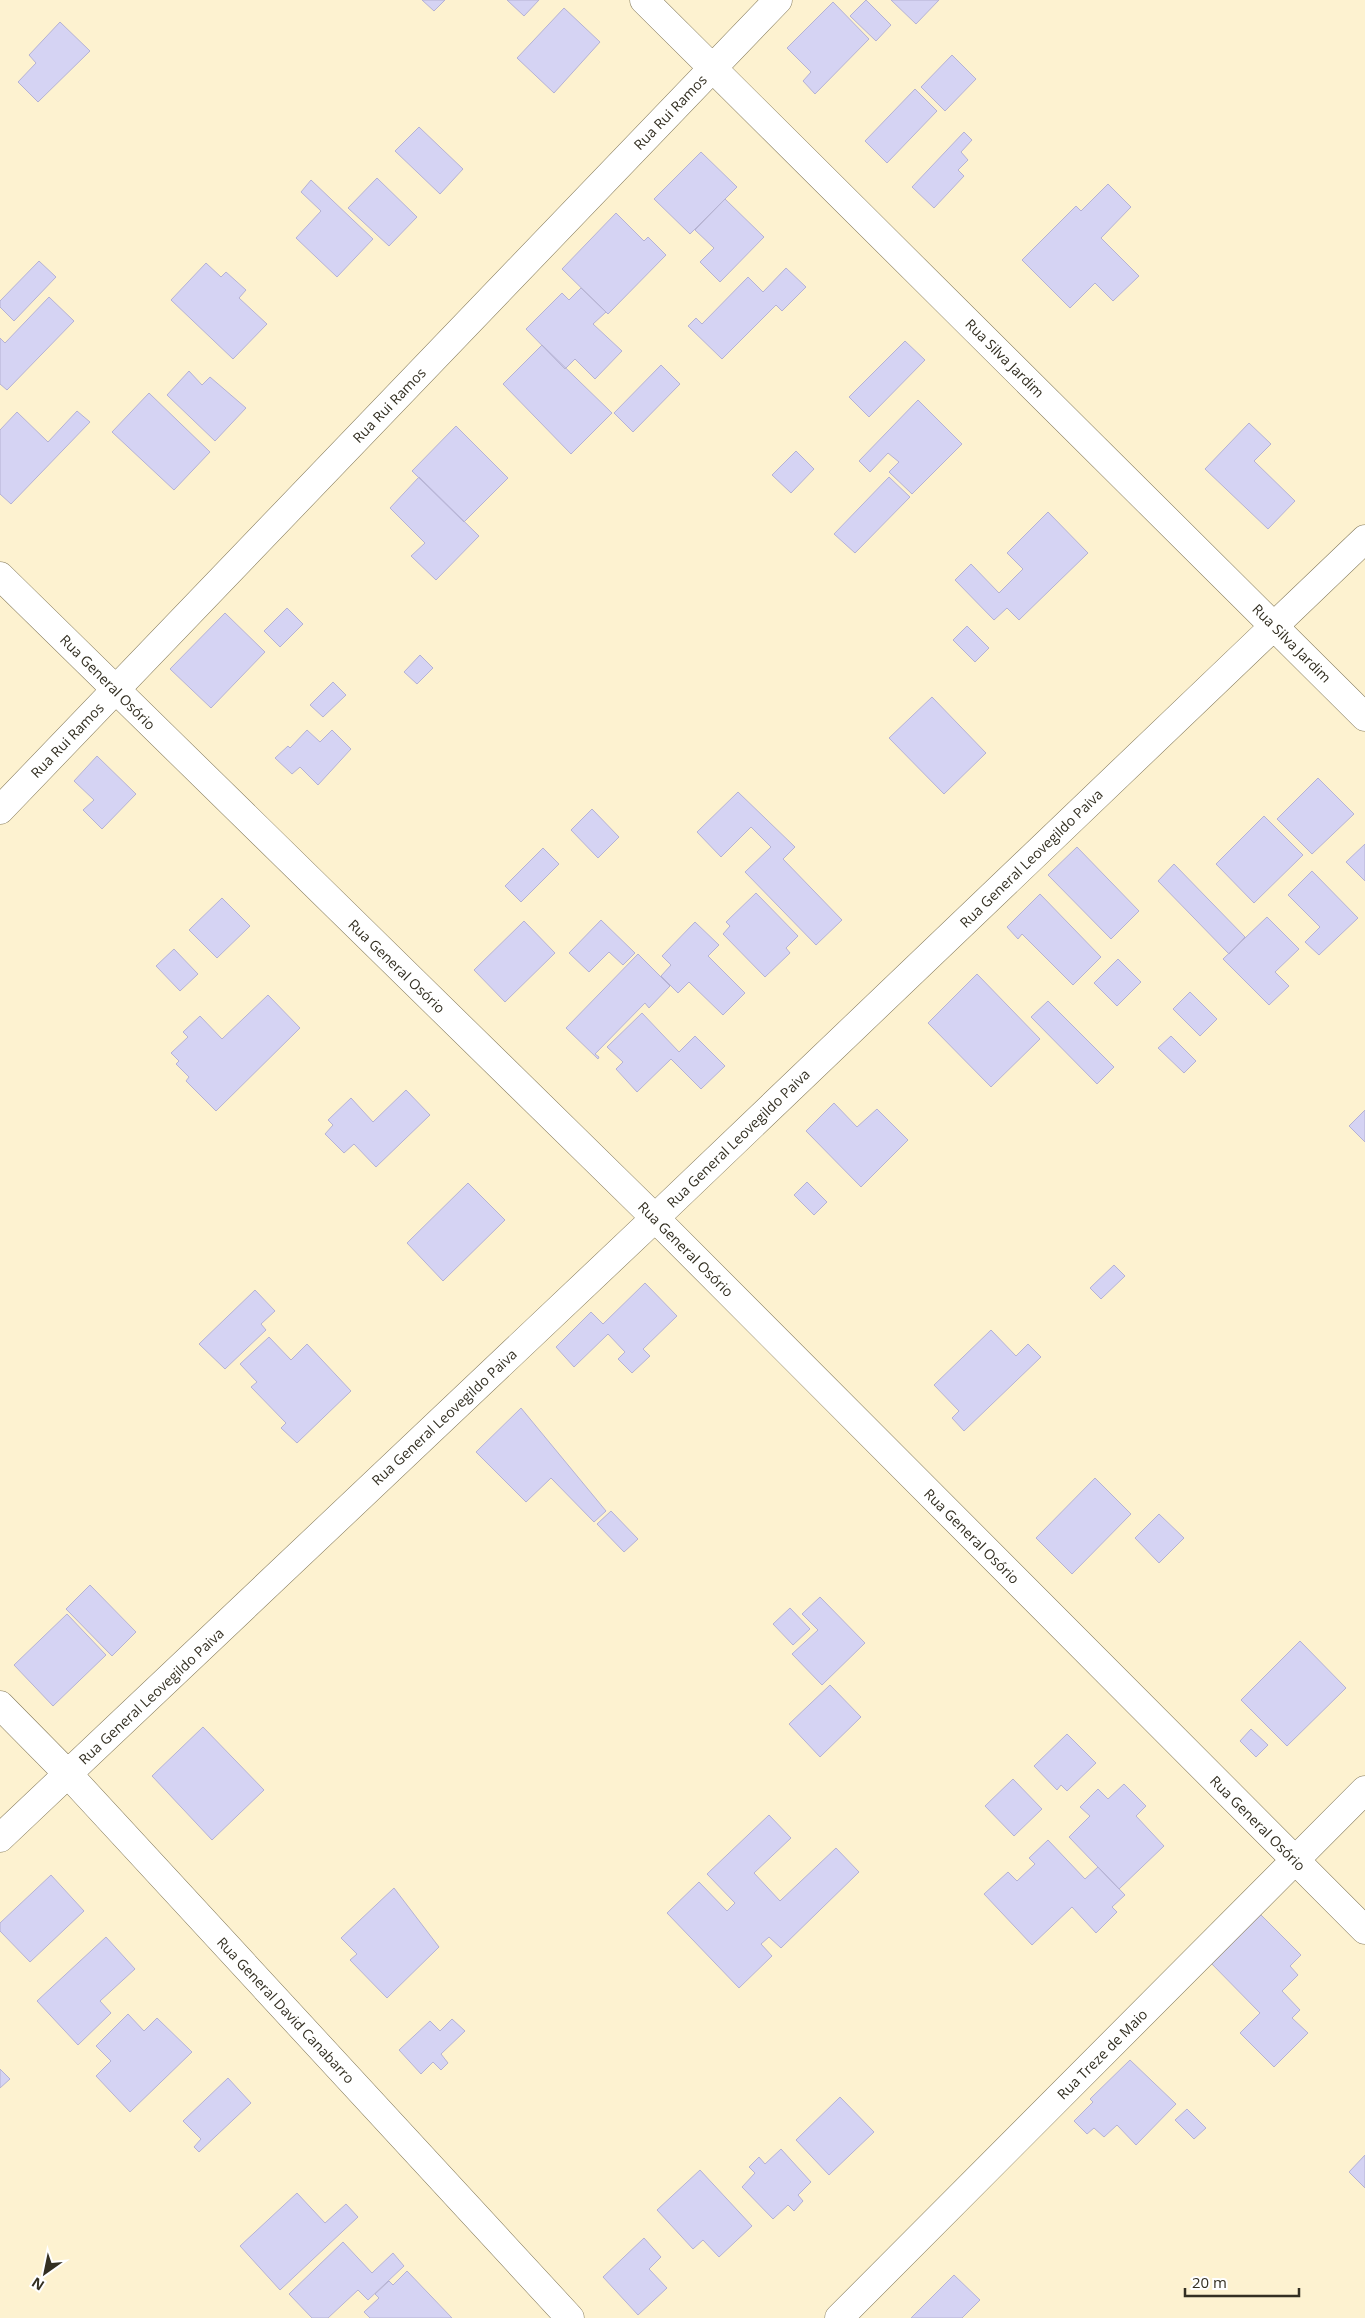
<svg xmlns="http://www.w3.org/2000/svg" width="1365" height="2318" font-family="'Open Sans',sans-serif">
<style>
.building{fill:#d5d3f3;stroke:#b5b2d3}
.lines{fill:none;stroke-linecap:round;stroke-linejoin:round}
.minor-casing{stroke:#817758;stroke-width:29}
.minor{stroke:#fff;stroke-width:28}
.labels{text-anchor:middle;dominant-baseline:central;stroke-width:4;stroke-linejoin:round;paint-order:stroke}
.street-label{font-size:14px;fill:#332f22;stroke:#fff}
</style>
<rect width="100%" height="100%" fill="#fdf2d0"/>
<path class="building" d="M422 0H445L434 11Z
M507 0H539L524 16Z
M866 0 891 25 876 41 850 16Z
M891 0H939L916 24Z
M833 2 869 39 815 94 803 81 811 72 787 48Z
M564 8 600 42 554 93 517 58Z
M60 22 90 51 38 102 18 82 36 63 29 55Z
M952 55 976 79 945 111 921 87Z
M915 89 937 111 887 163 865 141Z
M419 127 463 169 440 194 395 151Z
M964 132 972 140 961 152 968 160 958 170 964 176 934 208 912 187Z
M701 152 737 187 690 234 654 199Z
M377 178 417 217 389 246 348 208Z
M311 180 373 239 337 277 296 238 321 211 301 192Z
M1108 184 1131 207 1101 238 1139 276 1113 301 1095 283 1070 308 1022 260 1076 206 1081 211Z
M725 199 764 237 720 282 700 262 714 248 695 230Z
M616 213 644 241 648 237 666 255 608 314 562 269Z
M39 261 56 277 14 321 0 307V301Z
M206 263 221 277 226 272 246 290 239 298 267 324 233 359 171 300Z
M786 268 806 287 782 311 776 305 722 359 688 326 696 318 702 324 748 277 763 292Z
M581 288 606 312 593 324 622 351 595 379 575 359 565 369 526 329 562 293 569 300Z
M49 297 74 321 7 390 0 384V338L5 343Z
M905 341 925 360 869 417 849 397Z
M542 345 612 413 571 454 503 384Z
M661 365 680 384 633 432 614 413Z
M189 371 202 385 210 377 246 408 215 441 167 395Z
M149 393 210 452 174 490 112 432Z
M918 400 962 444 912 494 889 472 899 462 888 453 870 472 859 461Z
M77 411 90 422 11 504 0 494V430L17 412 48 442Z
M1249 423 1271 444 1254 461 1295 501 1268 529 1205 469Z
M456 426 508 478 464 522 412 471Z
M796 451 814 469 791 493 772 475Z
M419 477 479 536 436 580 411 556 425 543 390 508Z
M889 477 910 497 855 553 834 534Z
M1048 512 1088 553 1019 620 1007 608 994 620 955 580 971 564 999 593 1023 569 1007 553Z
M287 608 303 624 280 647 264 631Z
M225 613 265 652 211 708 170 669Z
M967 626 989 648 975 662 953 640Z
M420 655 433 668 417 684 404 672Z
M333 682 346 695 323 717 310 705Z
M932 697 986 753 944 794 889 738Z
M307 730 320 742 332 730 351 749 318 785 300 767 292 774 275 758 288 746 290 748Z
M97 756 136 794 102 829 83 810 94 800 74 781Z
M1318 778 1354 814 1312 854 1277 819Z
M738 792 795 847 783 859 842 920 816 945 745 872 771 847 751 827 721 857 697 832Z
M592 809 619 837 598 858 571 830Z
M1264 816 1303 855 1254 903 1216 864Z
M1365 844V881L1346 862Z
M1077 847 1139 911 1111 939 1048 875Z
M543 848 559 864 521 902 505 886Z
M1174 864 1245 937 1229 954 1158 881Z
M1312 871 1358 918 1319 955 1305 942 1320 927 1288 895Z
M756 893 798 936 786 948 790 953 765 977 723 934 730 926 726 922Z
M1040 894 1101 957 1073 985 1022 934 1018 939 1007 927Z
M222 898 250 926 217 958 189 930Z
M1267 917 1299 949 1275 972 1289 986 1269 1005 1223 959Z
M601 920 635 953 623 965 609 952 589 972 569 953Z
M524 921 555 953 505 1002 474 970Z
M695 922 719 945 708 956 745 993 723 1015 689 982 678 993 661 976 671 965 662 956Z
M174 949 198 974 180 991 156 966Z
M638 954 670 986 649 1008 645 1003 595 1054 599 1057 598 1059 566 1028Z
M1118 959 1141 982 1117 1006 1094 983Z
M977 974 1040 1039 991 1087 928 1023Z
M1190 992 1217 1019 1200 1036 1173 1009Z
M268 995 300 1028 216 1111 186 1081 189 1077 176 1064 179 1061 171 1053 188 1037 183 1032 200 1016 222 1039Z
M1048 1001 1114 1067 1097 1084 1031 1017Z
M642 1013 679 1052 695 1036 725 1066 701 1089 671 1059 637 1092 616 1069 623 1062 607 1047Z
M1171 1036 1196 1061 1184 1073 1158 1048Z
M406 1090 430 1115 376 1167 354 1144 344 1153 325 1134 333 1125 328 1120 351 1098 373 1122Z
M834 1103 857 1127 877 1109 908 1140 861 1187 806 1131Z
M1365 1110V1142L1349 1126Z
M807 1182 827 1202 814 1215 794 1195Z
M468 1183 505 1220 443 1281 407 1243Z
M1114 1265 1125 1276 1101 1299 1090 1288Z
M645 1283 677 1316 643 1349 650 1356 632 1373 618 1359 625 1352 608 1334 574 1367 556 1347 591 1312 603 1324Z
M255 1290 275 1311 261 1324 266 1330 225 1369 199 1344Z
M991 1330 1016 1356 1028 1344 1041 1357 964 1431 952 1418 959 1411 934 1385Z
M269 1337 291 1360 307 1344 351 1391 297 1443 281 1428 286 1423 251 1387 257 1382 240 1364Z
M521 1408 606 1511 594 1522 551 1478 526 1502 476 1452Z
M1095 1478 1131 1514 1072 1574 1036 1538Z
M611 1511 638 1539 624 1552 597 1524Z
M1159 1514 1184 1538 1159 1563 1135 1538Z
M90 1585 136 1632 112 1656 66 1609Z
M820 1597 865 1643 822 1685 792 1654 818 1630 802 1614Z
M790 1608 810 1629 793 1645 773 1624Z
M67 1614 106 1655 53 1706 14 1665Z
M1300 1641 1346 1688 1287 1746 1241 1700Z
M830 1685 861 1717 820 1757 789 1724Z
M203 1727 264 1790 212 1840 152 1776Z
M1251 1729 1268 1745 1256 1757 1240 1741Z
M1067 1734 1096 1763 1067 1791 1061 1785 1057 1790 1034 1766Z
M1013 1779 1042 1809 1014 1836 985 1806Z
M1124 1784 1146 1806 1136 1816 1164 1846 1119 1889 1069 1837 1090 1816 1080 1807 1098 1789 1108 1799Z
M769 1815 791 1838 754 1873 780 1901 836 1848 859 1872 781 1948 769 1937 761 1944 772 1956 739 1988 667 1913 699 1882 727 1911 735 1903 707 1874Z
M1048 1840 1085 1879 1098 1867 1125 1895 1112 1907 1117 1912 1096 1933 1072 1907 1032 1945 984 1894 1008 1872 1017 1881 1035 1864 1029 1858Z
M51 1875 84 1911 30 1962 0 1931V1923Z
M394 1888 439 1947 387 1998 350 1960 357 1954 341 1938Z
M1257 1911 1301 1955 1290 1966 1298 1975 1282 1991 1300 2010 1292 2018 1308 2033 1274 2067 1240 2033 1260 2013 1208 1960Z
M106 1937 135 1969 100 2001 111 2013 78 2045 37 2001Z
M128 2014 144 2031 157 2018 192 2052 130 2112 96 2076 111 2061 96 2046Z
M452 2019 465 2031 441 2054 448 2063 441 2070 433 2062 421 2074 399 2050 430 2021 440 2031Z
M1130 2060 1176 2104 1136 2145 1117 2125 1104 2137 1094 2128 1087 2134 1074 2121 1093 2102 1090 2099Z
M0 2069 10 2079 0 2088Z
M228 2078 251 2103 199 2152 194 2147 201 2139 183 2121Z
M840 2097 874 2132 829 2175 796 2140Z
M1187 2109 1206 2128 1194 2139 1175 2120Z
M781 2149 811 2182 798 2195 803 2201 794 2211 788 2205 773 2219 742 2187 755 2173 749 2167 759 2157 765 2164Z
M1365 2155V2188L1349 2172Z
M700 2170 752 2226 719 2257 703 2240 693 2249 657 2210Z
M297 2193 325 2223 346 2204 358 2217 280 2290 240 2246Z
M644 2238 661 2257 649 2269 667 2288 638 2315 603 2277Z
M343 2242 372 2273 393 2253 404 2266 368 2300 358 2290 328 2318H312L289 2294Z
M407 2271 452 2318H370L364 2312 379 2298 375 2294 389 2281 393 2285Z
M954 2275 980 2300 962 2318H911Z"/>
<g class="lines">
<g class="minor-casing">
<path id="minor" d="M644 0 1365 717
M0 576 655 1218 1365 1930
M0 810 778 0
M0 1705 68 1774 570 2318
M0 1838 655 1218 1365 539
M839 2318 1365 1790"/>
</g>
<use href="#minor" class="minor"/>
</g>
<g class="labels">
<g class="street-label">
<text transform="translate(670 112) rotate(-46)">Rua Rui Ramos</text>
<text transform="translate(1005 358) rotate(45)">Rua Silva Jardim</text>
<text transform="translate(389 405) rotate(-46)">Rua Rui Ramos</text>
<text transform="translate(1292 643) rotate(45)">Rua Silva Jardim</text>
<text transform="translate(108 682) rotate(45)">Rua General Osório</text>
<text transform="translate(67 740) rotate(-46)">Rua Rui Ramos</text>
<text transform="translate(1031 858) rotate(-44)">Rua General Leovegildo Paiva</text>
<text transform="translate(397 966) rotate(44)">Rua General Osório</text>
<text transform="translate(738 1138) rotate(-44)">Rua General Leovegildo Paiva</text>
<text transform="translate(686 1249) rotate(45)">Rua General Osório</text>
<text transform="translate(444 1417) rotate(-43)">Rua General Leovegildo Paiva</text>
<text transform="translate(972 1536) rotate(45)">Rua General Osório</text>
<text transform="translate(151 1696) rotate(-43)">Rua General Leovegildo Paiva</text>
<text transform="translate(1258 1823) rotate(45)">Rua General Osório</text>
<text transform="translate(286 2010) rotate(47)">Rua General David Canabarro</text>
<text transform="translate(1102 2054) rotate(-45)">Rua Treze de Maio</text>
</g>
</g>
<g transform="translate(45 2273) rotate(213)" stroke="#ffffff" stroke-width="4" paint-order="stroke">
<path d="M0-4L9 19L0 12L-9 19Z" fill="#332f22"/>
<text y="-8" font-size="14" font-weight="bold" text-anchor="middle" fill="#332f22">N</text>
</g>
<path d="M1185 2288v8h114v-8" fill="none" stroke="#332f22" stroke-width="2.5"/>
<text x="1192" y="2288" font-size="15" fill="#332f22" stroke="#ffffff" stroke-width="4" paint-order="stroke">20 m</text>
</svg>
